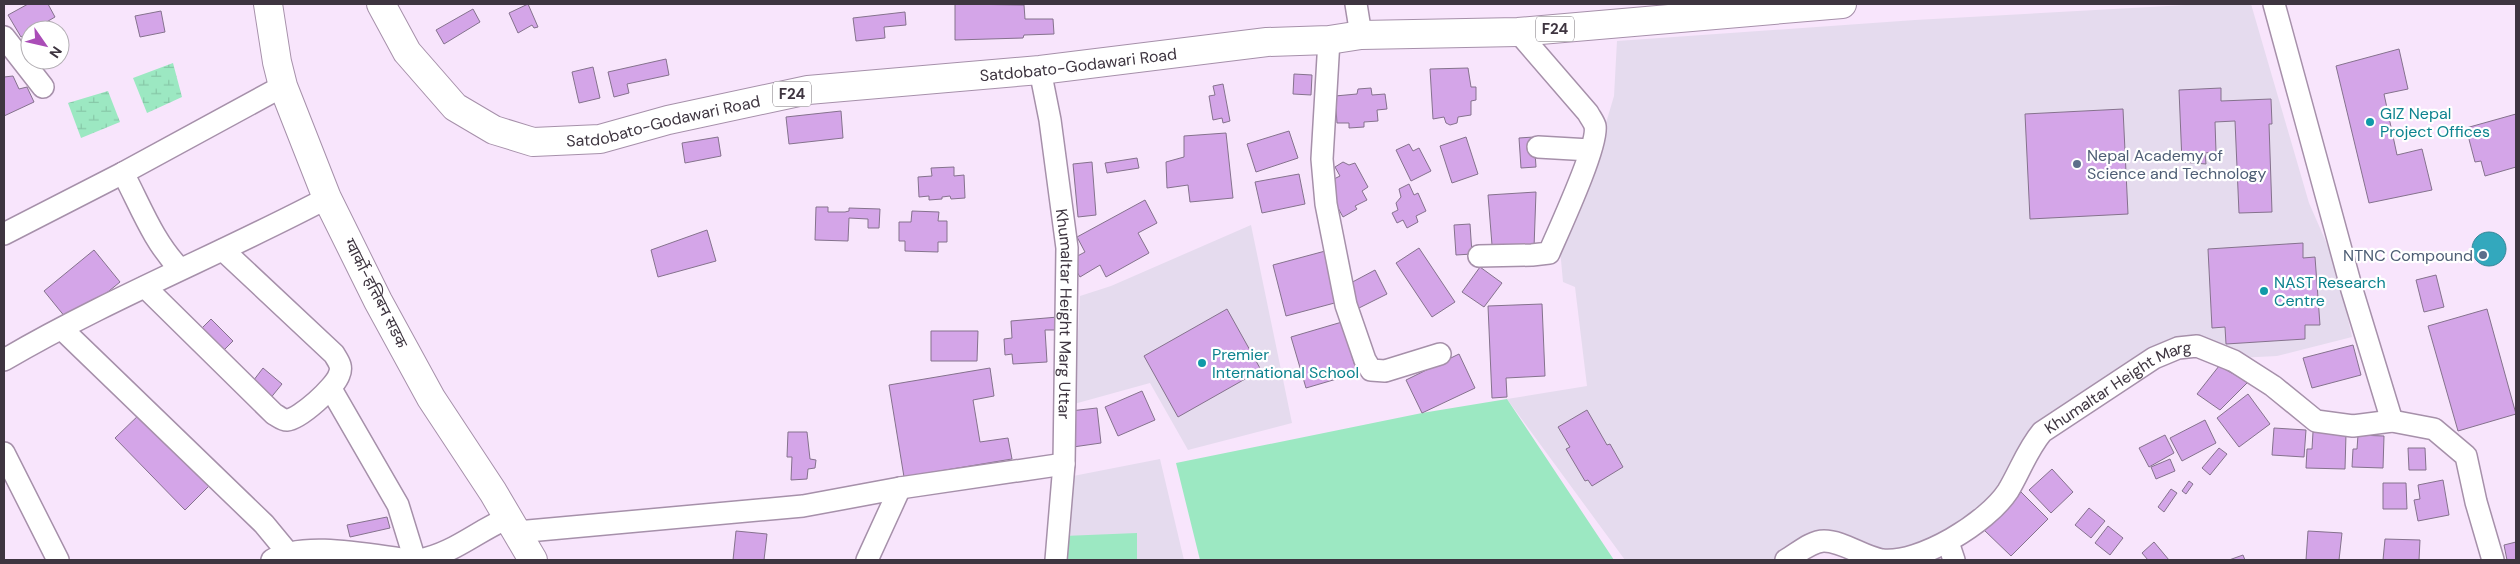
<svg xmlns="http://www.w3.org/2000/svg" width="2520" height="564" font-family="'DM Sans','Noto Sans Devanagari',sans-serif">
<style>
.education{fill:#e5dbee}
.green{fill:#9ce8c2}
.wetland{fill:url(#wetland-marsh)}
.water{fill:#33a8bd;stroke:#368698}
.building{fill:#d4a5e8;stroke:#85728d}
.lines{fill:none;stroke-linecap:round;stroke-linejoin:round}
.minor-casing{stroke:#a690aa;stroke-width:24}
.secondary-casing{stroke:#a690aa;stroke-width:30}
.primary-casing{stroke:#a690aa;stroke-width:30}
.minor{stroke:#fff;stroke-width:21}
.secondary{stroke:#fff;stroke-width:28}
.primary{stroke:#fff;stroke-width:28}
.culture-dot{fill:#0f9aa8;stroke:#fff;stroke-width:2}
.service-dot{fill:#5c6f8a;stroke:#fff;stroke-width:2}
.labels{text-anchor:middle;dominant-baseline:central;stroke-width:4.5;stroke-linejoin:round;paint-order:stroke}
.shield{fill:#fff;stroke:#787279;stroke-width:1}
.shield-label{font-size:15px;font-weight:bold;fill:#3e3540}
.street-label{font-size:16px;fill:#3e3540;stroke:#fff}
.culture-label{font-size:16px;fill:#0d838f;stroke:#fff;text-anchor:start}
.service-label{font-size:16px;fill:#4e5e75;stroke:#fff;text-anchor:start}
</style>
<defs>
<pattern id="wetland-marsh" width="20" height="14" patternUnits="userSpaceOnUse" patternTransform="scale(1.25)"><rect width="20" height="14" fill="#9ce8c2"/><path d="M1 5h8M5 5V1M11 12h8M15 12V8" fill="none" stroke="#87c8a8"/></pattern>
</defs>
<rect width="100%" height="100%" fill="#f8e5fc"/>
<path class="education" d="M2204 4H2251L2309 203 2337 267 2352 337 2277 356 2238 358 2193 337 2068 403 1999 490 1951 530 1897 552 1810 539 1772 560H1625L1507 399 1587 386 1575 287 1563 282 1560 249 1592 170 1614 96 1617 41 1915 20Z
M1251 225 1292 423 1188 450 1150 383 1074 404 1080 296 1111 286Z
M1160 459 1184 560H1064L1068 477Z"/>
<path class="green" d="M1507 399 1614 560H1200L1176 463 1422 413Z
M1137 533V560H1064V536Z"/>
<path class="wetland" d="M173 63 182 97 147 113 133 78Z
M108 91 120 122 81 138 68 103Z"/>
<path class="water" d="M2472 249a17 17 0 1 1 34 0a17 17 0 1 1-34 0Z"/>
<path class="building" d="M28 4H48L55 17 21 37 8 15Z
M528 4 538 27 534 28 532 25 518 33 509 13Z
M955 4 1024 5 1025 19H1053L1054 34 1024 35 1023 38 955 40Z
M473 9 480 22 444 44 436 30Z
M161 11 165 32 140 37 135 16Z
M905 12 906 25 884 27 885 38 856 41 853 18Z
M2399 49 2408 89 2384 94 2397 155 2422 149 2432 190 2369 203 2336 66Z
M666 59 669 75 627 84 629 93 614 97 608 72Z
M593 67 600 98 579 103 572 72Z
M1468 68 1471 87H1476V100L1471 101V115L1458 117 1457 123 1450 125 1446 123 1444 117 1433 119 1430 69Z
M1294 74 1312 75 1311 95 1293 94Z
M13 76 19 89 27 87 34 102 4 116V77Z
M1223 84 1230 121 1223 123 1222 118 1213 120 1209 96 1215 95 1213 86Z
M1371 88 1372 95 1385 94 1387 109 1377 110 1378 121 1364 122V127L1349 128V123H1337L1335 96 1357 94 1358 89Z
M2221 88V101L2271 99 2272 124H2269L2272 212 2239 213 2235 121 2215 122 2216 152 2205 153 2206 164 2182 162 2179 90Z
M2123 109 2128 214 2030 219 2025 114Z
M841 111 843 138 789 144 786 117Z
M2516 114V167L2485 176 2481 161 2475 162 2466 128Z
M1289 131 1298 158 1256 172 1247 144Z
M1226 133 1233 198 1190 202 1188 185 1167 188 1166 162 1184 157V136Z
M718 137 721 156 685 163 682 143Z
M1466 137 1478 174 1452 183 1440 146Z
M1534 137 1536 167 1521 168 1519 138Z
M1409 144 1413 151 1419 148 1431 171 1411 181 1396 150Z
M1137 158 1139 168 1107 173 1105 163Z
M1092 162 1096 215 1078 217 1073 164Z
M1343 162 1349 165 1355 163 1368 187 1362 191 1367 200 1355 206 1357 209 1343 217 1327 188 1332 180 1340 176 1335 167Z
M954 167V176L964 175 965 198 951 199 950 196 942 197V199L929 200V196L919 197 918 177 932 176 931 168Z
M1299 174 1305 204 1262 213 1255 182Z
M1409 184 1414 195 1418 193 1426 211 1416 216 1418 222 1407 228 1403 220 1397 223 1392 213 1398 210 1396 203 1401 197 1399 189Z
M1536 192 1534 248 1492 245 1488 195Z
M1145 200 1157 223 1138 233 1149 253 1106 277 1100 265 1080 277 1070 260 1085 252 1077 237Z
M816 207H828V212H845L849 211V208L880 209 879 228H868V219L849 218 848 241 815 240Z
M912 211 939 212 938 221H947V242H938V252L905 251V241H899V222H911Z
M1470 224 1472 254 1456 255 1454 225Z
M707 230 716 261 658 277 651 250Z
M2303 243V258L2315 257 2320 325H2305V339L2226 344 2225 327 2212 328 2208 249Z
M1419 248 1455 302 1432 317 1396 263Z
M94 250 120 282 70 323 44 291Z
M1329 250 1342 301 1286 316 1273 265Z
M1480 267 1502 283 1484 307 1462 292Z
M1375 270 1387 294 1357 309 1345 286Z
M2436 275 2444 307 2424 312 2416 280Z
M1542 304 1545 376 1506 378 1507 397 1492 398 1488 306Z
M1227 309 1261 370 1178 417 1144 356Z
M2487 309 2516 414 2458 431 2428 326Z
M1058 317V330H1045L1047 362 1013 364 1012 354 1005 355 1004 339 1012 338 1011 321Z
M211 319 233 341 220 354 198 332Z
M1342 322 1357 373 1306 388 1291 337Z
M931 331H978L977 361H931Z
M2353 345 2361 375 2312 388 2303 358Z
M1459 354 1475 388 1422 413 1406 380Z
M2219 366 2248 382 2220 410 2197 394Z
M263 368 282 384 269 400 250 385Z
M990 368 994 396 973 400 980 442 1008 438 1012 459 904 477 889 385Z
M1142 391 1155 420 1118 436 1105 407Z
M2248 394 2270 424 2239 447 2217 418Z
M1097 408 1101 443 1073 447 1070 411Z
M1587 410 1607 445 1610 444 1623 467 1592 486 1588 480 1585 481 1566 449 1570 447 1558 427Z
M143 411 212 483 185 510 115 438Z
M2205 420 2216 443 2182 461 2170 438Z
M2274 428 2306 430 2304 457 2272 455Z
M788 432H807L810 459 816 460 815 468 808 469 807 479 791 480 792 457H787Z
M2313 432 2346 434 2345 469 2306 468 2307 449H2312Z
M2165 435 2174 453 2149 467 2139 448Z
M2358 435 2384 436 2383 468 2352 467 2353 449H2357Z
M2219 448 2227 454 2210 475 2202 468Z
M2408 448H2425L2426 470H2409Z
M2170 459 2175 471 2156 479 2151 467Z
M2052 469 2073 492 2051 513 2029 490Z
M2443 480 2449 515 2418 521 2414 500 2420 499 2418 485Z
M2189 481 2193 484 2186 494 2182 491Z
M2383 483H2406L2407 509H2383Z
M2171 489 2177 493 2164 512 2158 507Z
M2021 492 2048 519 2011 556 1984 530Z
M2089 508 2105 521 2091 538 2075 525Z
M387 517 390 528 350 537 347 525Z
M2108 526 2123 538 2110 555 2095 543Z
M736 531 767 534 764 560H733Z
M2308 531 2342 533 2339 560H2306Z
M2385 539 2420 540 2419 560H2383Z
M2154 542 2169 560H2148L2142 553Z
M2516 542V560H2507L2504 545Z
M2243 555 2245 560H2229Z"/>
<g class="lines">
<g class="minor-casing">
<g id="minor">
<path d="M1356 4 1361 35"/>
<path d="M2274 4 2352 290 2392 421"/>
<path d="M4 37 43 87"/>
<path d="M1329 40 1322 159 1326 204 1346 305 1365 360 1371 370 1385 371 1440 354"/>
<path id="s1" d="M1040 70 1050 120 1067 248 1064 464 1056 560"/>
<path d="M1538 147 1590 150"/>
<path d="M123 173C141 207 153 241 180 269"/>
<path d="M4 234 123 173 283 86"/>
<path d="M1479 256 1532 255 1549 253C1558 232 1599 144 1595 126 1594 122 1590 117 1588 113L1518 32"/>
<path d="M145 287 274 414C278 416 282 420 287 420 300 419 335 387 339 375 343 366 338 361 334 354L223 250"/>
<path d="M62 329 264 524 288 553"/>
<path d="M4 360C108 299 221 254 327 198"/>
<path d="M331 389 398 505 415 560"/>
<path d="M4 453 58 560"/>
<path d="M517 532 803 506 900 488 1064 464"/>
<path d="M1948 542 1954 560"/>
<path d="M272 560C303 540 374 556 410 560"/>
<path d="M419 560C453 554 477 531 508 518"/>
<path d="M867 560 900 488"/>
<path id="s2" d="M1786 560C1797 554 1811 541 1824 541 1843 541 1863 557 1882 560 1920 564 1987 523 2008 491 2020 471 2027 450 2042 432L2154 358 2178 348 2197 346 2234 361 2273 386 2316 421 2353 426 2392 421 2434 429 2466 456 2476 502 2493 560"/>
</g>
</g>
<g class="secondary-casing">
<path id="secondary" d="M268 4 277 62 283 86 327 198 378 301 431 398 493 492 533 560"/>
</g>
<g class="primary-casing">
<g id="primary">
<path id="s3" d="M381 4 407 52 455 107 494 130 533 142 600 139 668 120 808 90 1040 70 1267 42 1329 40 1361 35 1518 32 1842 4"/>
</g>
</g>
<use href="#minor" class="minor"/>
<use href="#secondary" class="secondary"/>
<use href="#primary" class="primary"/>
</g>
<g class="culture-dot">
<circle cx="2370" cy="122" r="5"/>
<circle cx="2264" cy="291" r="5"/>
<circle cx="1202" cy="363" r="5"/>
</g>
<g class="service-dot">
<circle cx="2077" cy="164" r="5"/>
<circle cx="2483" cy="255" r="5"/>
</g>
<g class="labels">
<g class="shield">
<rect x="1536" y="16.5" width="38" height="25" rx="4"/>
<rect x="773" y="81.5" width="38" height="25" rx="4"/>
</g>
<g class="shield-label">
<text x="1555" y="29">F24</text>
<text x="792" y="94">F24</text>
</g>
<g class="street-label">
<text stroke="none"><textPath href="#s3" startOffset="766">Satdobato-Godawari Road</textPath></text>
<text stroke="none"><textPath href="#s3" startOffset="346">Satdobato-Godawari Road</textPath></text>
<text transform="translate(376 293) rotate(63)">ग्वार्को-हत्तिबन सडक</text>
<text stroke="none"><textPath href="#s1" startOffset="246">Khumaltar Height Marg Uttar</textPath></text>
<text stroke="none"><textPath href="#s2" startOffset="410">Khumaltar Height Marg</textPath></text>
</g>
<g class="culture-label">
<text x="2380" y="113">GIZ Nepal<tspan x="2380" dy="18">Project Offices</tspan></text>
<text x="2274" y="282">NAST Research<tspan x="2274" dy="18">Centre</tspan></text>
<text x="1212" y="354">Premier<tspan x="1212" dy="18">International School</tspan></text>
</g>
<g class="service-label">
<text x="2087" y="155">Nepal Academy of<tspan x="2087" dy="18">Science and Technology</tspan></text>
<text x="2473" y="255" text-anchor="end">NTNC Compound</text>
</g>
</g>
<rect width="2520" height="564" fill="none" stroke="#3e3540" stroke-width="10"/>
<g transform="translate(45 45) rotate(124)"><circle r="24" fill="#ffffff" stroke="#b2aeb3"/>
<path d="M0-4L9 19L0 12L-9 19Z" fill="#aa4db7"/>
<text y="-8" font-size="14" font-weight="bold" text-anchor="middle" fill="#3e3540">N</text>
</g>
</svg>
